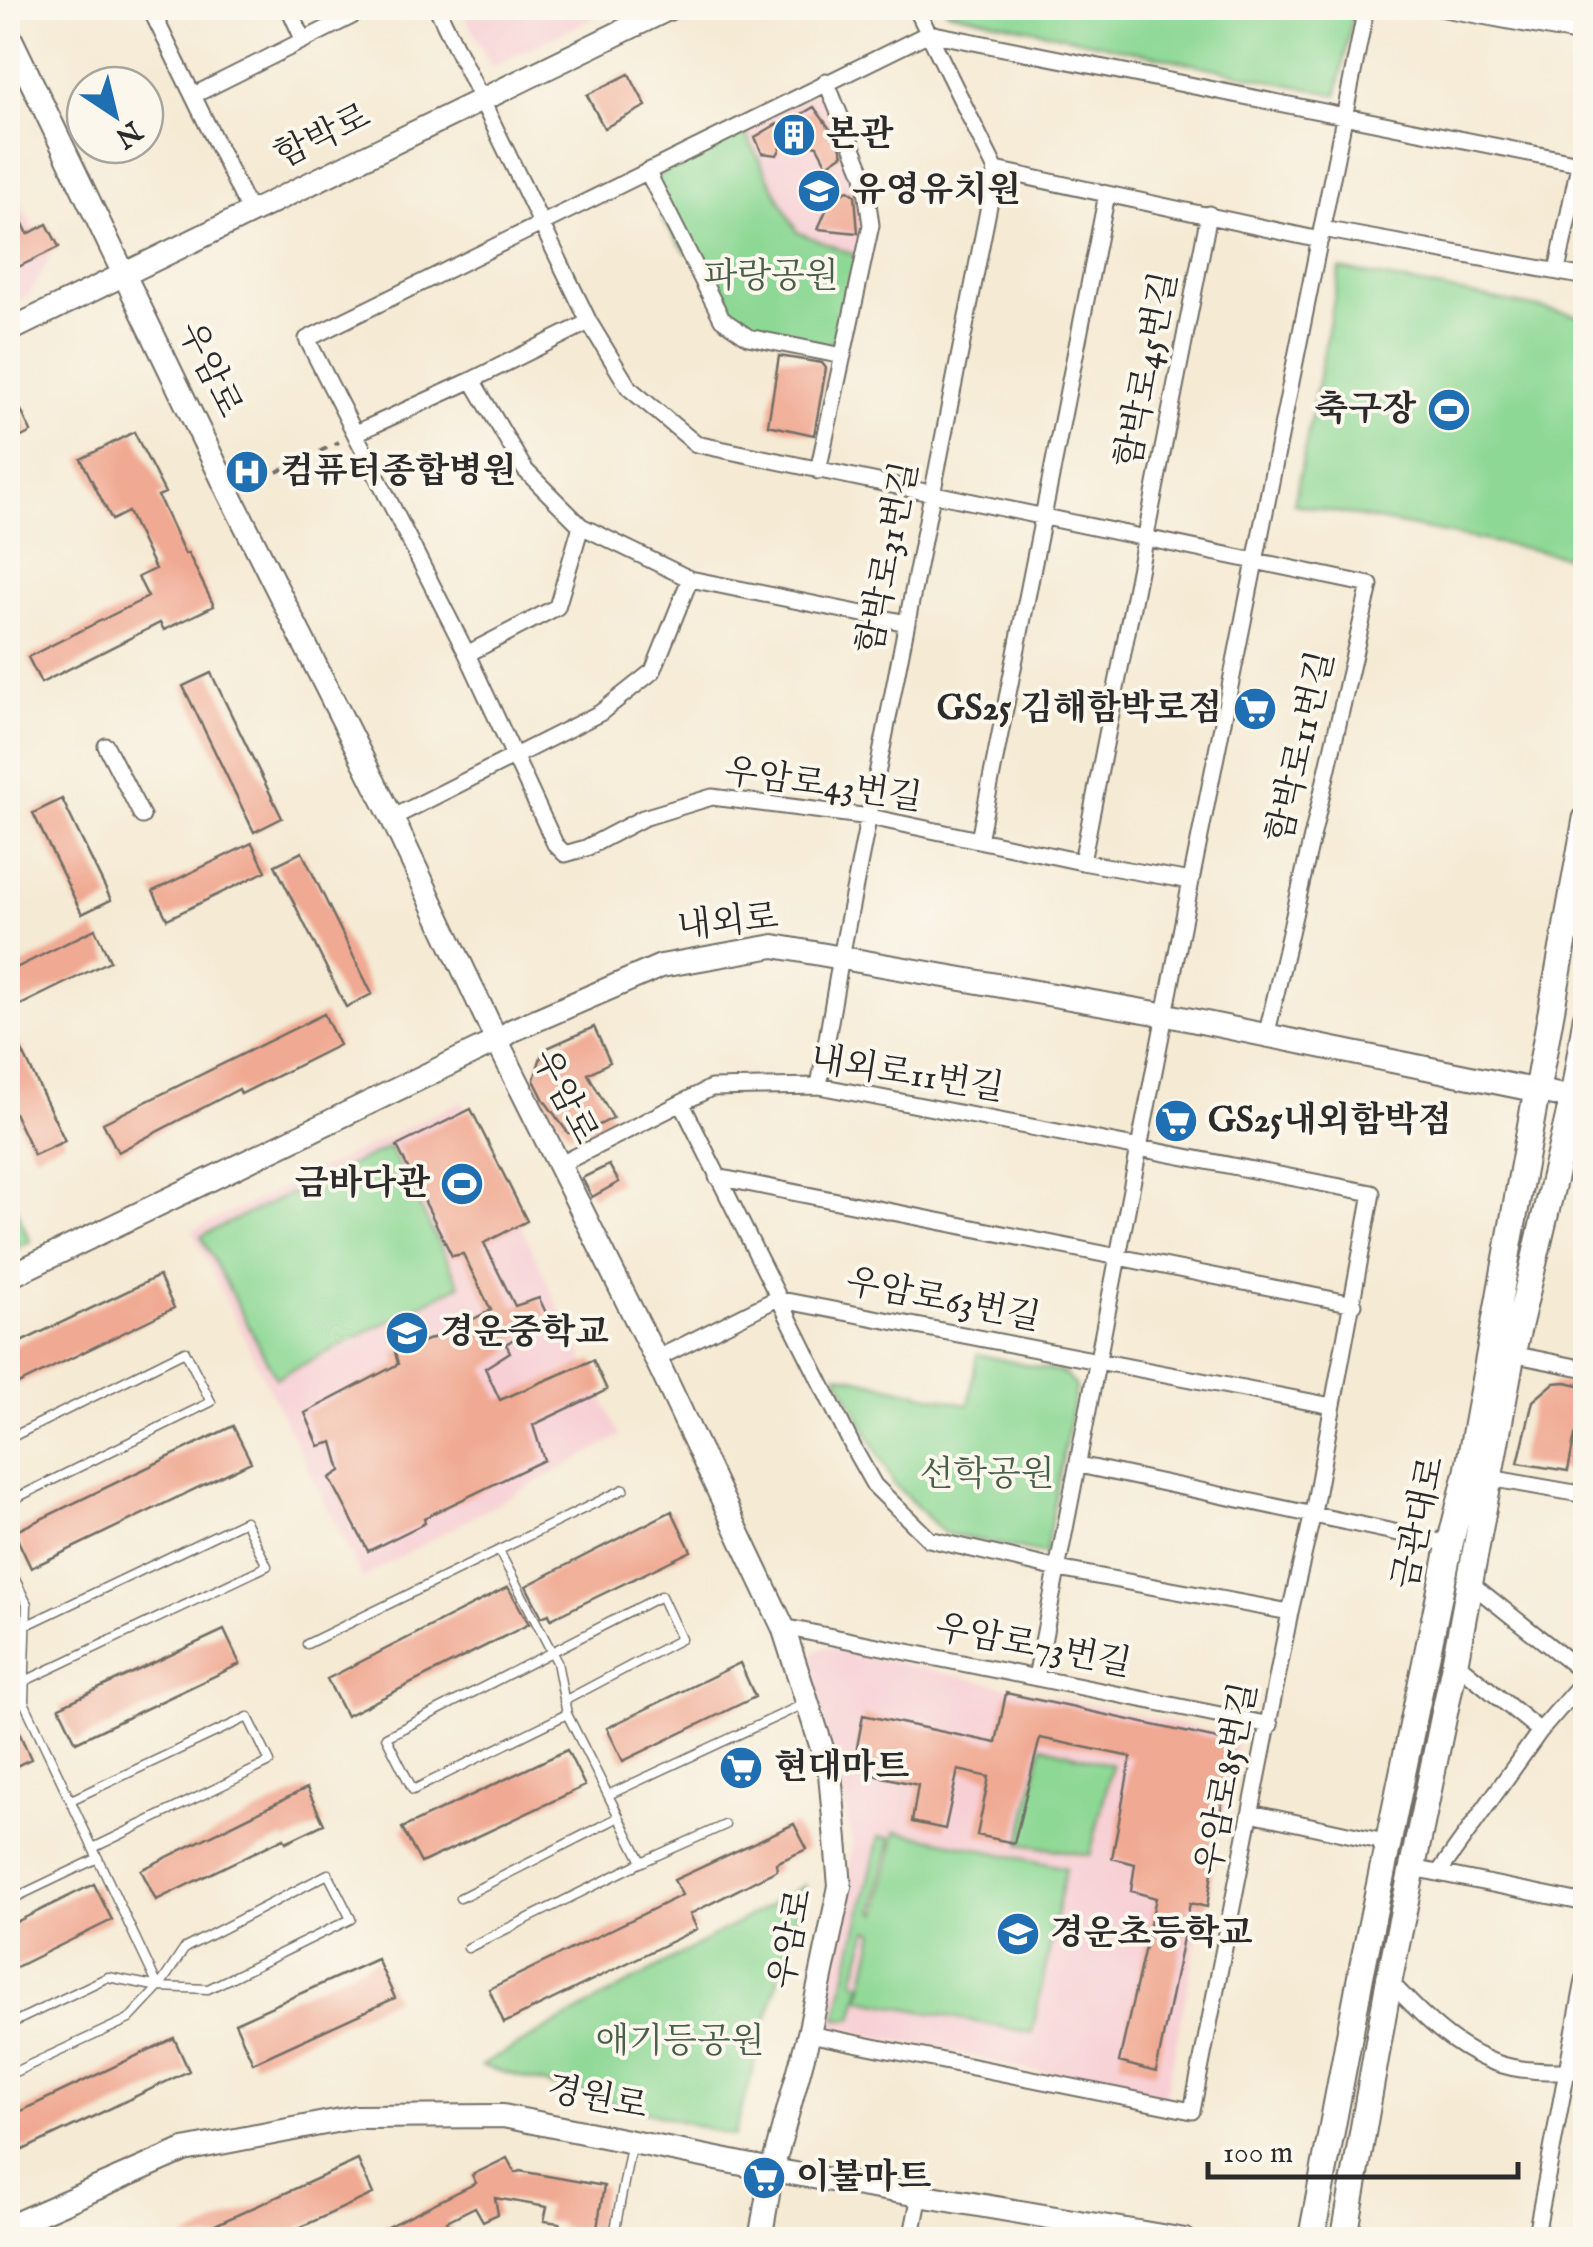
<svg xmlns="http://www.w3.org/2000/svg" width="1593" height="2247" font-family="'IM FELL English','Noto Serif KR',serif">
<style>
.built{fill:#f7cfd4}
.green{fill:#8dd894;stroke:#5c8260;stroke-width:2.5}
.building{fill:#f0a992}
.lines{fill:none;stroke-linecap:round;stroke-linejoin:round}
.lane-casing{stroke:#726e66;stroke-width:11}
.street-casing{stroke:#726e66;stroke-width:19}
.secondary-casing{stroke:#726e66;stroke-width:26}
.primary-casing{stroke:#726e66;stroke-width:29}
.path{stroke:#726e66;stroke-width:4;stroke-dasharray:8 8;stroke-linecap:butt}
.lane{stroke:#fff;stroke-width:8}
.street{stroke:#fff;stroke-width:15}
.secondary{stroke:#fff;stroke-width:22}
.primary{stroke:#fff;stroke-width:25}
.labels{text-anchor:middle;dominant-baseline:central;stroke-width:8;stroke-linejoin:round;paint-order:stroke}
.poi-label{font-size:35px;font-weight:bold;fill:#2b2b2b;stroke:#fbf7ec;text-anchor:start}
.street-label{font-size:35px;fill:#2b2b2b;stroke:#fbf7ec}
.park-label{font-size:35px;fill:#485f4a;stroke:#fbf7ec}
</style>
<rect width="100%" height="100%" fill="#fbf7ec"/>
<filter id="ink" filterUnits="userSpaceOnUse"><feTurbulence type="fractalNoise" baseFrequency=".01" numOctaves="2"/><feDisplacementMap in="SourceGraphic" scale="20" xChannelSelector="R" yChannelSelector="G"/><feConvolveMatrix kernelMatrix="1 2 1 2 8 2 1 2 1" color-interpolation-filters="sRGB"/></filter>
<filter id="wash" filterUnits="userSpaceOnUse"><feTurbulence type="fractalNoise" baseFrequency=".0048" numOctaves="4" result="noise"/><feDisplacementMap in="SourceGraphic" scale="40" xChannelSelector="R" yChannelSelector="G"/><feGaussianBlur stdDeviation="2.25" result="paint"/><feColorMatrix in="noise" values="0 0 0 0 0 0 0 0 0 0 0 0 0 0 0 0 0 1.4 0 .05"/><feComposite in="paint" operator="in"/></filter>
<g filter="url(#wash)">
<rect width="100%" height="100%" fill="#f5ead4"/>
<path class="built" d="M461 8H614L491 67Z
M823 89 859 167 865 216 857 256 797 233 743 129Z
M8 179 50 258 30 294 8 305Z
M462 1101 620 1436 362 1578 192 1231Z
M825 1647 1238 1737 1165 2099 823 2025 853 1843 810 1666 815 1652Z"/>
<path class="green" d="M945 8H1354L1337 95 947 11Z
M743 129 797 232 857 256 840 334 826 346 746 324 725 306 694 250 687 253 663 221 654 178Z
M1340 269 1585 317V560L1294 504Z
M389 1147 460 1285 276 1378 201 1236Z
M8 1191 30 1241 8 1253Z
M977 1354 1063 1373 1076 1386 1045 1554 944 1533 894 1484 837 1374 969 1405Z
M1042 1746 1112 1765 1090 1855 1020 1844Z
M896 1831 1066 1868 1032 2033 860 1999 875 1932 868 1930 854 1981 862 1983 853 2019H836L879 1837 891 1838 874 1911 878 1913Z
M805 1885 734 2136 481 2066Z"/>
<g id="blocks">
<path class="building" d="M629 74 646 106 604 128 587 95Z
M814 107 838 140 843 154 827 165 817 146 803 142 798 145 783 125Z
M777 124 788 135 777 155 762 153 755 137Z
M848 190 855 195 858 233 818 229 831 199Z
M8 193 28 234 47 224 59 247 8 272Z
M779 356 822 363 826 368 814 435 768 425Z
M8 382 31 432 8 444Z
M134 432 165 493 158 496 185 554 188 553 214 606 164 630 160 623 41 683 28 657 148 597 138 577 155 569 128 512 112 520 81 459Z
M211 673 282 818 254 832 183 686Z
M62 799 111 900 82 914 33 813Z
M252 843 266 871 167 919 153 891Z
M302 852 372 994 346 1007 275 865Z
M95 929 110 961 8 1011V972Z
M324 1014 339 1045 241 1094 239 1089 118 1152 103 1123Z
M8 1021 65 1141 34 1155 8 1100Z
M594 1027 610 1062 588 1074 613 1118 583 1133H568L544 1100 534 1080 543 1050Z
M471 1109 527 1221 484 1243 515 1306 539 1298 548 1317 506 1344 510 1352 485 1368 500 1400 593 1360 607 1390 533 1425 544 1460 424 1518 425 1523 368 1551 330 1478 341 1471 333 1442 319 1446 305 1413 398 1364 395 1352 446 1333 491 1310 463 1254 452 1256 397 1146Z
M609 1165 619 1182 592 1197 582 1178Z
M159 1276 174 1308 8 1389V1348Z
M1566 1382 1586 1387V1437L1575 1435 1568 1471 1518 1463 1533 1401 1554 1383Z
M233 1426 251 1462 31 1568 14 1532Z
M672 1511 691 1551 551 1619 549 1614 542 1617 526 1586Z
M508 1587 529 1624 346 1716 327 1679Z
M224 1630 240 1664 76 1742 59 1707Z
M740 1663 755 1697 623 1761 607 1728Z
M1006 1693 1231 1742 1207 1907 1190 1903 1156 2072 1119 2062 1156 1898 1131 1891 1135 1864 1112 1858 1131 1757 1040 1738 1014 1843 977 1835 989 1777 958 1770 945 1829 912 1822 918 1785 865 1773 869 1750 857 1747 863 1715 996 1743Z
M8 1708 31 1759 8 1770Z
M567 1750 585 1786 421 1863 402 1828Z
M307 1788 324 1824 286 1842 284 1838 156 1900 141 1870Z
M794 1824 807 1849 776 1863 777 1870 690 1914 697 1929 504 2023 489 1989 682 1895 674 1880Z
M94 1884 112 1920 8 1971V1926Z
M377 1959 395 1998 253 2063 235 2023Z
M174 2038 189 2071 23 2150 8 2117Z
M507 2158 515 2173 520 2171 604 2186 596 2234 559 2227 560 2223 544 2221 547 2207 495 2198 498 2214 483 2221 475 2207 447 2221 453 2233 441 2240H391L385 2228 476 2183 472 2175Z
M358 2160 373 2194 273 2240H182Z"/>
</g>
</g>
<g filter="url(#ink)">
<use href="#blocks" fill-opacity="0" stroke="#726e66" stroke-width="2.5"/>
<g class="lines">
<g class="lane-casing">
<path id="lane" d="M8 1439 185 1351 211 1402 8 1502
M499 1551 557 1662 567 1714 608 1795
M8 1565 27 1604 24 1702 158 1986
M8 1626 27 1625 245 1521 267 1566 25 1681 8 1678
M307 1644 624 1489
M564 1701 681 1639 661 1596 386 1737 413 1790 567 1714
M71 1800 248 1717 270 1762 93 1848
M642 1862 725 1825
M460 1898 619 1817
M8 1901 98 1858
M468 1948 642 1862 608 1795 804 1704
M8 2025 108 1977 159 1987 208 1989 351 1919 328 1874 185 1948 159 1987 129 2019 8 2075
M613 2240 631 2146"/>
</g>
<g class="street-casing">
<path id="street" d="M150 8 250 212
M289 8 303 39
M437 8 589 322 629 388 696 444 1370 585 1266 1037
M1439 8 1586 35
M194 95 368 8
M996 170 1320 240
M647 171 722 319 748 337 843 356
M1322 229 1586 277
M1557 271 1586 131
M472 380 589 322
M356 433 472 380 525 470 581 526 690 579
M818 471 871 225 864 175 826 81
M467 654 557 607 581 526
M106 746 142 816
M392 818 600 713 653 671 690 579 907 623
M979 840 1107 194
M1082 862 1209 214
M1191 881 1082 862 870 817 712 797 643 818 586 848 565 854 555 844 467 654 307 339 929 33 1579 163
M819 1086 841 957 996 170 916 8
M682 1104 856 1453 874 1485 929 1539 1058 1569 1290 1612
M559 1165 711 1088 819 1086 1372 1193 1313 1513 1290 1612 1192 2111 809 2034
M717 1177 1354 1304
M1512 1354 1586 1369
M656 1359 776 1299 1332 1406
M1079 1465 1450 1544
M1490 1478 1586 1495
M1469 1582 1586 1675
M783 1627 1270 1725
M1455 1662 1540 1731
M1036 1678 1191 881 1366 8
M1251 1813 1389 1843
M1413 1868 1586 1903
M1440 1871 1540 1731 1586 1678
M1389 1981C1429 2022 1469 2066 1531 2070 1549 2072 1567 2070 1586 2071
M911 2240 920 2195
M1535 2240 1586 1970"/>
</g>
<g class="secondary-casing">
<path id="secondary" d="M8 33 230 495 392 818 497 1041 656 1359 783 1627 830 1773 840 1886 809 2034 772 2170 760 2240
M8 331 670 8
M8 1277 497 1041 513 1030 661 966 774 946 1167 1015 1573 1098
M8 2227 184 2150 356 2117 503 2116 772 2170 1185 2240"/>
</g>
<g class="primary-casing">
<path id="primary" d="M1311 2240 1361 1974 1450 1544 1468 1471 1586 819
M1344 2240 1389 1981 1455 1662 1512 1354 1573 1098 1586 1018"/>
</g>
<path class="path" d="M248 486 339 442"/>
<use href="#lane" class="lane"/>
<use href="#street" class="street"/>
<use href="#secondary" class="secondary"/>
<use href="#primary" class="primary"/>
</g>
</g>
<defs>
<g id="building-disc" transform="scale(2.25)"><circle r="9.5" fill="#1f6fb2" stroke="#fbf7ec"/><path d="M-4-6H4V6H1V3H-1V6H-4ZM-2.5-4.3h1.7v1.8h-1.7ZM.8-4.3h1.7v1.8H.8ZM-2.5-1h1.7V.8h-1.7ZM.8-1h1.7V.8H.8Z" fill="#fff"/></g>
<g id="school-disc" transform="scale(2.25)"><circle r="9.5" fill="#1f6fb2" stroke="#fbf7ec"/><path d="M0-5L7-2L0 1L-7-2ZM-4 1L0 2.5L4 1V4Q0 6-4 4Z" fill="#fff"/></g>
<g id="stadium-disc" transform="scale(2.25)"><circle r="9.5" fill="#1f6fb2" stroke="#fbf7ec"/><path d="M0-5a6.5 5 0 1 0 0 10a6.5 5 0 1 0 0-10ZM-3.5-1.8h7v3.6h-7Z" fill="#fff"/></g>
<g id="hospital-disc" transform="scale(2.25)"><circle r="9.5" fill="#1f6fb2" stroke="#fbf7ec"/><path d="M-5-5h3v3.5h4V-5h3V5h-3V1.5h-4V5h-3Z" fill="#fff"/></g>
<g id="supermarket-disc" transform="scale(2.25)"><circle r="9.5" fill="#1f6fb2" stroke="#fbf7ec"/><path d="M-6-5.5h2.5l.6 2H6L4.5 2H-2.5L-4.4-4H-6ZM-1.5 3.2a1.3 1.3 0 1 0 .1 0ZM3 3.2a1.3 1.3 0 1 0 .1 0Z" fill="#fff"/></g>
</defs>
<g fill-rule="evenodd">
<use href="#building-disc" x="794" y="135"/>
<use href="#school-disc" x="819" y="191"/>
<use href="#stadium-disc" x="1449" y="410"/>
<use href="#hospital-disc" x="247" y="472"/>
<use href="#supermarket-disc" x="1255" y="709"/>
<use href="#supermarket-disc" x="1176" y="1121"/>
<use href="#stadium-disc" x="462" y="1184"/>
<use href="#school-disc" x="407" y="1333"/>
<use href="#supermarket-disc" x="741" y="1768"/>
<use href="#school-disc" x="1018" y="1934"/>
<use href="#supermarket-disc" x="764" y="2178"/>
</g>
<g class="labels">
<g class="poi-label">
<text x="826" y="135">본관</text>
<text x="852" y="191">유영유치원</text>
<text x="1416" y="410" text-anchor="end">축구장</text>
<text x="280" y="472">컴퓨터종합병원</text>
<text x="1222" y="709" text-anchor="end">GS25 김해함박로점</text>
<text x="1208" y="1121">GS25내외함박점</text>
<text x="430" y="1184" text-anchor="end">금바다관</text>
<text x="440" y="1333">경운중학교</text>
<text x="774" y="1768">현대마트</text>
<text x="1050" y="1934">경운초등학교</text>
<text x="796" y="2178">이불마트</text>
</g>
<g class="street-label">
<text transform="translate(323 137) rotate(-26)">함박로</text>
<text transform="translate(209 370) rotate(64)">우암로</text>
<text transform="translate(1148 370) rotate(-79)">함박로45번길</text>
<text transform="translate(889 558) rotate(-79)">함박로31번길</text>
<text transform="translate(1302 747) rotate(-77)">함박로11번길</text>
<text transform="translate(823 786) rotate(8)">우암로43번길</text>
<text transform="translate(728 923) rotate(-6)">내외로</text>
<text transform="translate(907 1075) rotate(9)">내외로11번길</text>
<text transform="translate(564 1097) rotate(63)">우암로</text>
<text transform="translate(943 1301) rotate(11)">우암로63번길</text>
<text transform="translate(1420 1523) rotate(-78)">금관대로</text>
<text transform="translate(1033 1647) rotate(11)">우암로73번길</text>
<text transform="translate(1228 1779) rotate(-79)">우암로85번길</text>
<text transform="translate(792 1939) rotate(-79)">우암로</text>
<text transform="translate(597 2099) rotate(11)">경원로</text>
</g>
<g class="park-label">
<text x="771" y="277">파랑공원</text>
<text x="987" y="1475">선학공원</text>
<text x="680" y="2042">애기등공원</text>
</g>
</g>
<rect width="1593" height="2247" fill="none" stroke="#fbf7ec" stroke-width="40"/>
<g transform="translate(115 115) rotate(145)"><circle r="48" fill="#fbf7ec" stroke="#a8a59f" stroke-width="2.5"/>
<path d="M0-8L18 38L0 25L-18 38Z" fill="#1f6fb2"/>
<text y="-15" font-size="28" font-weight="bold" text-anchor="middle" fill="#2b2b2b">N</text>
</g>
<path d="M1208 2162v15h310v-15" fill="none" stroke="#2b2b2b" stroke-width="5"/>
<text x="1223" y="2162" font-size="30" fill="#2b2b2b" stroke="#fbf7ec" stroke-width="8" paint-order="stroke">100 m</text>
</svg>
